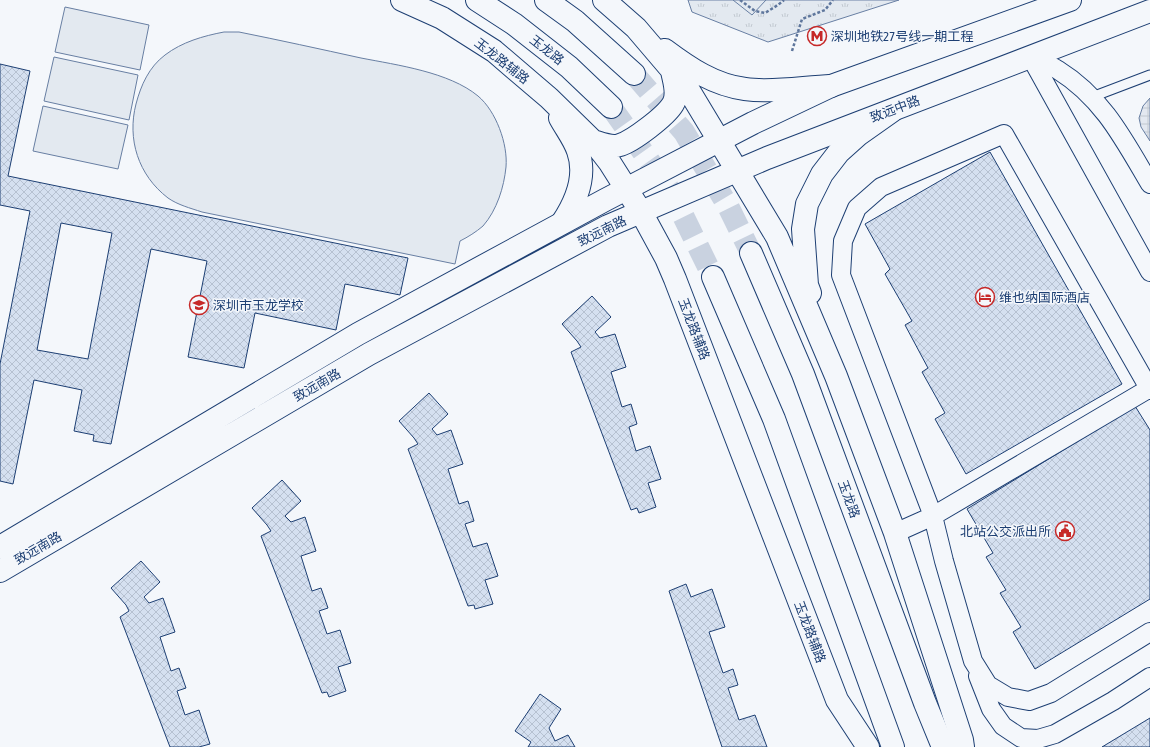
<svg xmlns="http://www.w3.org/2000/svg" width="1150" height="747" font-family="'Asap Condensed','Noto Sans SC',sans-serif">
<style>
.grass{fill:url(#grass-tufts);stroke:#687fa3}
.garden{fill:#e3e9f0;stroke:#687fa3}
.plaza{fill:url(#plaza-grid);stroke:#687fa3}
.building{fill:url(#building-cross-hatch);stroke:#1d3f73;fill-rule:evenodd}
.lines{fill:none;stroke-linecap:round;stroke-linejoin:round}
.primary-tunnel{stroke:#c9d2e0;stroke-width:22;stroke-dasharray:22 11;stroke-linecap:butt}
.service-casing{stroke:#1d3f73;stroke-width:11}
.minor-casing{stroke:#1d3f73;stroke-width:20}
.tertiary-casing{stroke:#1d3f73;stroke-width:24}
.secondary-casing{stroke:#1d3f73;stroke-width:24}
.primary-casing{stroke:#1d3f73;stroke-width:24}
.path{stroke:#5e769c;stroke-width:2.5;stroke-dasharray:3 2;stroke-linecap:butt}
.service{stroke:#f4f7fb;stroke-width:9}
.minor{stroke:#f4f7fb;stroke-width:18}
.tertiary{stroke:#f4f7fb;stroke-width:22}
.secondary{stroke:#f4f7fb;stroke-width:22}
.primary{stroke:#f4f7fb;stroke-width:22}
.labels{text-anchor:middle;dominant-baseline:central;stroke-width:3;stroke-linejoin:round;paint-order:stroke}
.poi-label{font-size:13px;fill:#1d3f73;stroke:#f4f7fb;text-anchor:start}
.street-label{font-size:13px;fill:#1d3f73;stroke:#f4f7fb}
</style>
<defs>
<pattern id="grass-tufts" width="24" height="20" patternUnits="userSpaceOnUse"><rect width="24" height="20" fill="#e3e9f0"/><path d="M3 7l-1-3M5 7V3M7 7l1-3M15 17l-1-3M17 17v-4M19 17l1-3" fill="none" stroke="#c2c9d1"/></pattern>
<pattern id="plaza-grid" width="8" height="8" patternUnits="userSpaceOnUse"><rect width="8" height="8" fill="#e3e8f0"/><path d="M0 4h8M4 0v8" fill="none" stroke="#c2c8d1"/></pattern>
<pattern id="building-cross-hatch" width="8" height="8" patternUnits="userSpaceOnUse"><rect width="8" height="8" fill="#d5e0f0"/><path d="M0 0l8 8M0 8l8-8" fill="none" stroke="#b6c1d1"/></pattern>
</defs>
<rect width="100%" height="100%" fill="#f4f7fb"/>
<path class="grass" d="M688 0H899L768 42 692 12Z"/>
<path class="garden" d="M733 0H766L752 15Z
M65 7 149 25 140 70 55 52Z
M224 32H239C279 40 320 49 361 58 397 65 449 72 478 96 496 111 508 144 506 167 504 187 497 210 483 226 476 232 468 237 460 241L455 264 202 212C190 208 178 205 168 198 138 175 127 139 136 104 141 85 149 67 165 55 182 42 203 36 224 32Z
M54 57 138 75 129 120 44 101Z
M43 106 128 125 118 169 33 151Z"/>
<path class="plaza" d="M1150 98V141L1141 127 1139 118 1143 106Z"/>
<path class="building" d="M0 64 30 71 8 176 408 258 400 295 345 284 336 330 255 313 244 368 188 357 207 261 151 249 111 444 93 441 94 435 74 431 82 390 34 380 13 484 0 481V364L30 211 0 205ZM61 223 112 233 88 359 37 350Z
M990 152 1122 384 966 474 935 419 945 413 922 372 928 368 905 325 912 321 885 274 890 269 865 224Z
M592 296 611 317 595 332 600 338 615 334 626 367 611 372 622 407 631 404 637 424 629 427 636 451 650 446 661 479 648 483 656 507 639 513 637 508 631 510 571 352 581 347 577 341 562 324Z
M429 393 448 414 432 429 437 435 451 430 463 464 448 469 459 504 468 501 474 521 465 524 473 547 487 543 498 576 485 580 493 604 475 609 474 605 468 606 408 449 418 444 414 438 399 421Z
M1135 406 1150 430V599L1035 669 1013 632 1021 627 1000 593 1006 590 986 557 993 553 967 509Z
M282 480 301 501 285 516 291 522 305 517 316 551 301 556 312 591 321 588 328 608 319 611 327 634 340 630 351 663 338 667 346 691 329 697 327 692 322 693 261 536 271 531 267 525 252 508Z
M141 561 160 582 144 597 149 603 163 598 175 632 160 637 171 671 179 668 186 688 177 691 185 715 199 710 210 744 199 747H170L120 617 129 611 126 605 111 588Z
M686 584 691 597 712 589 725 627 709 632 723 673 733 669 738 685 728 688 739 720 755 715 767 747H722L669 591Z
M540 694 561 709 549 728 555 741 568 735 575 747H528L531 742 515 731Z
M1150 718V747H1102Z"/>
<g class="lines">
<path class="primary-tunnel" d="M634 74 684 132 728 206 751 253
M611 107 672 193 713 277"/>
<g class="service-casing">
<path id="service" d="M1092 97 1150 75"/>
</g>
<g class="minor-casing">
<path id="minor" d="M1030 56 1150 272
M1030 56C1039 61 1049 64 1058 70 1103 98 1124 140 1150 184
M1150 390 1004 134 881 187 857 208 843 241 841 275 933 516 944 561 973 661 988 685 1008 697 1029 701 1051 693 1150 632
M895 533 933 516 1150 388
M978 676 991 709 1003 726 1021 738 1038 739 1055 734 1113 701 1150 677"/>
</g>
<g class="tertiary-casing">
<path id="tertiary" d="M0 547 358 334 605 200 753 123 831 86 1070 0
M0 571 369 354 608 226 767 158 1150 11"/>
</g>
<g class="secondary-casing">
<path id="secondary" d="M402 0 442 18 494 51 549 98 593 141 610 163 641 212 666 258 675 279 837 700 868 747
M604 0 636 28 688 89 777 237 836 376 895 533 962 740 963 747
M665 50C689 68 714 85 745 89 772 93 804 87 831 86
M560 118C566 129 574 139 578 151 587 176 576 202 562 223
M593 141C600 143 612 148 620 145 633 141 666 116 673 104 679 94 674 82 672 71
M810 293 807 285 803 229 807 204 822 174 839 152 858 135 892 111"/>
</g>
<g class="primary-casing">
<path id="primary" d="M477 0 514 24 569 67 611 107
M546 0 575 21 634 74
M751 253 803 374 925 703 943 747
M713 277 774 419 893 747"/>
</g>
<path class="path" d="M740 0 755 11 765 13 778 5 784 0
M792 51 802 19 825 10 833 0"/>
<use href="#service" class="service"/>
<use href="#minor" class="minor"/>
<use href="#tertiary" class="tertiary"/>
<use href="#secondary" class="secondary"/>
<use href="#primary" class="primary"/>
</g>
<defs>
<g id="metro-ring" transform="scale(1)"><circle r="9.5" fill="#f4f7fb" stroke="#c62828" stroke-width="1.5"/><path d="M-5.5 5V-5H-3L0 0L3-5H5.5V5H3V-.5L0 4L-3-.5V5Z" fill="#c62828"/></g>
<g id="hotel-ring" transform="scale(1)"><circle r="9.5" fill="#f4f7fb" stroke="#c62828" stroke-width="1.5"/><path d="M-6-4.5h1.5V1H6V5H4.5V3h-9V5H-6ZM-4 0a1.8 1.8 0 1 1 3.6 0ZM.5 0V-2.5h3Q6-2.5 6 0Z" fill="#c62828"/></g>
<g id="school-ring" transform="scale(1)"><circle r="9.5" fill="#f4f7fb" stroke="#c62828" stroke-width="1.5"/><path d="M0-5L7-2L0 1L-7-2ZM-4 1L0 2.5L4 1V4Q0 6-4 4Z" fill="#c62828"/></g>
<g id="civic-ring" transform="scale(1)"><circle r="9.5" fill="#f4f7fb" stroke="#c62828" stroke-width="1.5"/><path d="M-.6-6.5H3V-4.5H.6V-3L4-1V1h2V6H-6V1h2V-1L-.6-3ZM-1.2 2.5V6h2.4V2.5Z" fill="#c62828"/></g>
</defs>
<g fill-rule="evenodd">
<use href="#metro-ring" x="817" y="36"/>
<use href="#hotel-ring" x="985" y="297"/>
<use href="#school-ring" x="199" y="305"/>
<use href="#civic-ring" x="1065" y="531"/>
</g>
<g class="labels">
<g class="poi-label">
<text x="831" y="36">深圳地铁27号线一期工程</text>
<text x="999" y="297">维也纳国际酒店</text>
<text x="213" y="305">深圳市玉龙学校</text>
<text x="1051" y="531" text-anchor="end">北站公交派出所</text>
</g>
<g class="street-label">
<text transform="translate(547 50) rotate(38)">玉龙路</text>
<text transform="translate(502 61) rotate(38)">玉龙路辅路</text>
<text transform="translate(895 109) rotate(-21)">致远中路</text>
<text transform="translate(602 231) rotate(-26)">致远南路</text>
<text transform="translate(694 329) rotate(69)">玉龙路辅路</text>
<text transform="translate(317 385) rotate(-30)">致远南路</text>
<text transform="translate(849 499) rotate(70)">玉龙路</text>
<text transform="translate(38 548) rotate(-30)">致远南路</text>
<text transform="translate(810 632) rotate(69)">玉龙路辅路</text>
</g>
</g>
</svg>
